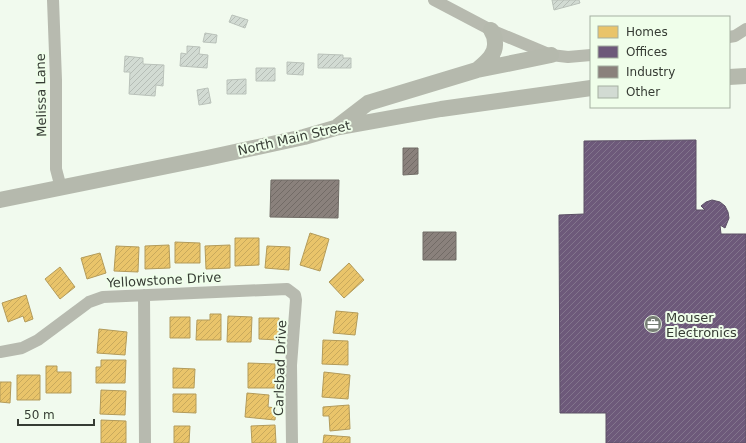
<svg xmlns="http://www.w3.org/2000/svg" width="746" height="443" font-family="'DejaVu Sans',sans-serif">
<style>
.homes{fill:url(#homes-hatch);stroke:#b39b5a}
.offices{fill:url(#offices-hatch);stroke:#5c5065}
.industry{fill:url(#industry-hatch);stroke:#716c66}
.building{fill:url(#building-hatch);stroke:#bac2ba}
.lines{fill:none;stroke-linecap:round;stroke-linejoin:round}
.street{stroke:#b7baaf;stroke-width:12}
.secondary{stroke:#b5b9ad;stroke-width:16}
.labels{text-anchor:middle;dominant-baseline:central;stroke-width:4;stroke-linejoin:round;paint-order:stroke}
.street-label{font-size:13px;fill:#363c34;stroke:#effeea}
.poi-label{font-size:13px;fill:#363c34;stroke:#effeea;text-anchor:start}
</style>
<defs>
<pattern id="homes-hatch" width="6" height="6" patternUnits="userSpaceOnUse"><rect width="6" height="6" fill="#e9c46a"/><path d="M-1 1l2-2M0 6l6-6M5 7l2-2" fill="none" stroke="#c8a95c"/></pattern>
<pattern id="offices-hatch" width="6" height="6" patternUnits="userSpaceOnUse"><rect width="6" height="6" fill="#6d597a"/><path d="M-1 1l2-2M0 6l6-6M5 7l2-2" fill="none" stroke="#82748c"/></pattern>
<pattern id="industry-hatch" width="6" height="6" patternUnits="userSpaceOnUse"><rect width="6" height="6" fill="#8a817c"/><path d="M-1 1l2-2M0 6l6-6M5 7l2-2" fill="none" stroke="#726b66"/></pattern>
<pattern id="building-hatch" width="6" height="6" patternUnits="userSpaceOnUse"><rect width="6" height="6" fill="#d2dbd3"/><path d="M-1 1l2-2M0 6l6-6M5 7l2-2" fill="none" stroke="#b5bdb6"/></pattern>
</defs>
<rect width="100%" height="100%" fill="#f1faee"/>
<path class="homes" d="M310 233 329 239 320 271 300 265Z
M235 238H259V265L235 266Z
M175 242 200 243V263H175Z
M169 245 170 268 145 269V246Z
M230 245V268L206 269 205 246Z
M116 246 139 247 138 272 114 271Z
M267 246 290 247 289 270 265 268Z
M100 253 106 273 87 279 81 258Z
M349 263 364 280 344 298 329 282Z
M60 267 75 287 60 299 45 279Z
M26 295 33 319 25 322 23 316 8 322 2 303Z
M336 311 358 313 355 335 333 333Z
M210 314H221V340H196L197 320H210Z
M228 316 252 317 251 342H227Z
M170 317H190V338H170Z
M259 318H279L278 340 259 339Z
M99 329 127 332 125 355 97 353Z
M323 340 348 341V365L322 364Z
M101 360H126L125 383H96V367H101Z
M248 363 275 364V388H248Z
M46 366H57V372H71V393H46Z
M173 368 195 369 194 388H173Z
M324 372 350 375 348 399 322 397Z
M17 375H40V400H17Z
M0 382H11L10 403 0 402Z
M101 390 126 391 125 415 100 414Z
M247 393 269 395 268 407 276 408 275 420 245 417Z
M173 394H196V413L173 412Z
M349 405 350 429 330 431 329 416H323V407Z
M101 420 126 421V443H101Z
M275 425 276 443H252L251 426Z
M174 426H190L189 443H174Z
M324 435 350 437V443H323Z"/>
<path class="offices" d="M696 140V210H705L701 206 706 202 712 200 720 202 725 206 728 212 729 218 725 228 720 225 721 234H746V443H606V413H560L559 215 584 214V141Z"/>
<path class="industry" d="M403 148H418V174L403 175Z
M271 180H339L338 218 270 217Z
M423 232H456V260H423Z"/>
<path class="building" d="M552 0H579L580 3 554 10Z
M232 15 248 20 245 28 229 22Z
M205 33 217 35 216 43 203 42Z
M187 46 200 47 199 54 208 55 207 68 180 66 181 53 187 54Z
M318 54 343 55V58H351V68H318Z
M125 56 143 58V64L164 65 163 86 156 85 155 96 129 94 130 72H124Z
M287 62 304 63 303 75 287 74Z
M256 68H275V81H256Z
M246 79V94H227V80Z
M208 88 211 103 199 105 197 90Z"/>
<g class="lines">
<path class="street" d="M53 0 56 80V169L61 188
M434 0 491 30 551 55 568 57 591 55
M729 37 735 36 746 29
M144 295 145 443
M0 352 22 348 38 340 89 302 103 297 287 289 295 295 296 300 291 365 292 443"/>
<path class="secondary" d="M477 70C485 63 496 55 495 43 495 39 493 33 491 30
M729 77 746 76
M338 126 368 103 477 70 551 55
M0 200 207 158 304 137 335 128 441 109 591 88"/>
</g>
<defs>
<g id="office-disc" transform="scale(0.9)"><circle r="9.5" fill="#777e75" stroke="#effeea"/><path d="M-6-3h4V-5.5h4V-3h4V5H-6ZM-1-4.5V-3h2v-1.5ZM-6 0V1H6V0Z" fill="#fff"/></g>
</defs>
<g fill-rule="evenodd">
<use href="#office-disc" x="653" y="324"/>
</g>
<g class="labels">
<g class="street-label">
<text transform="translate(41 95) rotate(-91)">Melissa Lane</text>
<text transform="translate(294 138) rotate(-13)">North Main Street</text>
<text transform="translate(164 280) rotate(-3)">Yellowstone Drive</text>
<text transform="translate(280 368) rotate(-88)">Carlsbad Drive</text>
</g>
<g class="poi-label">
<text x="666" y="317">Mouser<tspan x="666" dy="15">Electronics</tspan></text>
</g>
</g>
<rect x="590" y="16" width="140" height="92" fill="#effeea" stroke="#a5b0a1"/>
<rect x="598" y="26" width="20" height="12" fill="#e9c46a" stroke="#a5b0a1"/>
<text x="626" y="36" font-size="12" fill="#363c34">Homes</text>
<rect x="598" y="46" width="20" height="12" fill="#6d597a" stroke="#a5b0a1"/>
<text x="626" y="56" font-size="12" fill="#363c34">Offices</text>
<rect x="598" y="66" width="20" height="12" fill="#8a817c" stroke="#a5b0a1"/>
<text x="626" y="76" font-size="12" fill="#363c34">Industry</text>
<rect x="598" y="86" width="20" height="12" fill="#d2dbd3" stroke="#a5b0a1"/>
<text x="626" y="96" font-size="12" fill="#363c34">Other</text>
<path d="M18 419v6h76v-6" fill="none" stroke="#363c34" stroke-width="2"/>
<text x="24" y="419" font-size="12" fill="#363c34" stroke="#effeea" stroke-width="3" paint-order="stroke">50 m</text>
</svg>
